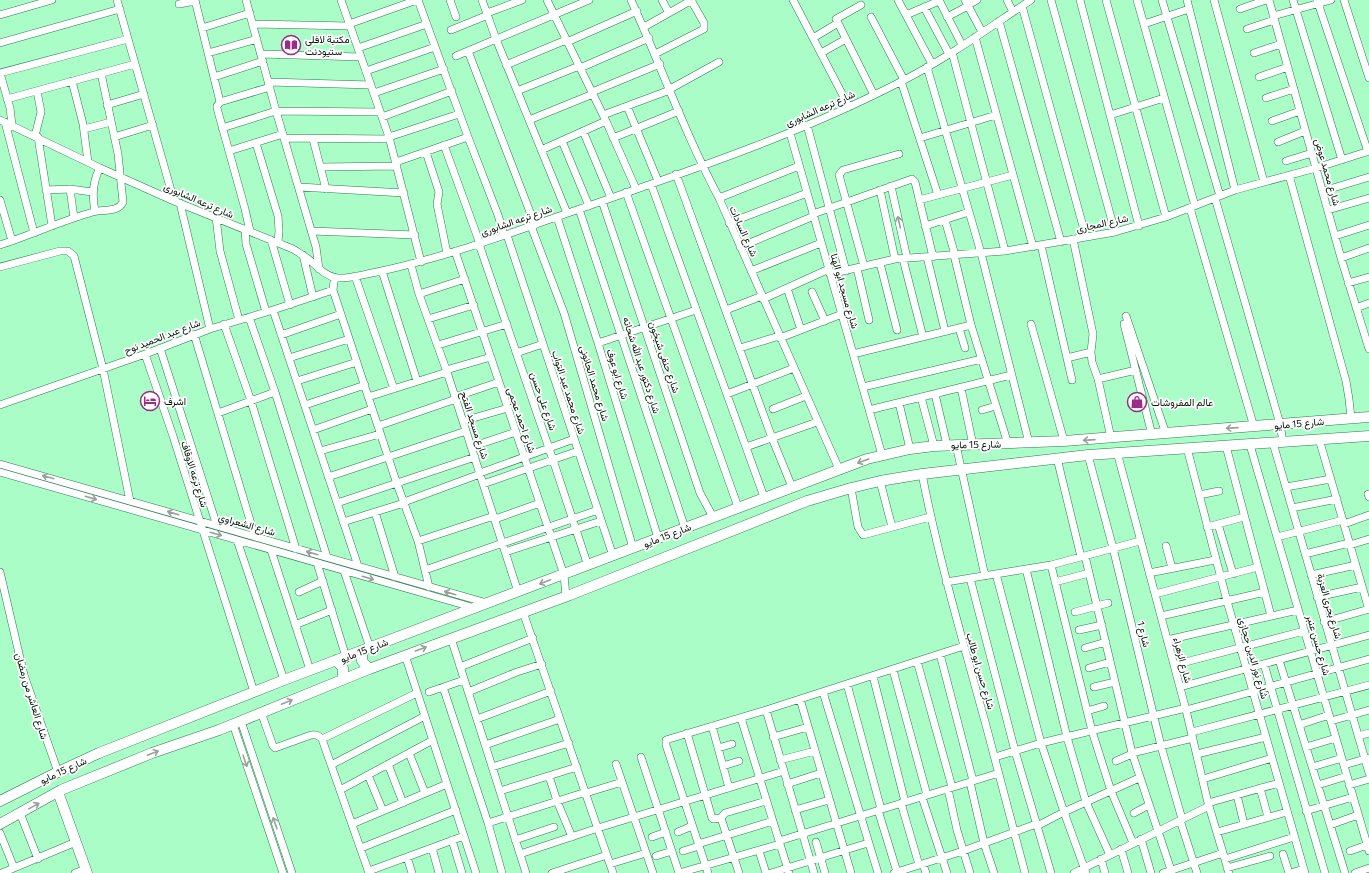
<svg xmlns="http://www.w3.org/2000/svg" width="1369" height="873" font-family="Commissioner,Vazirmatn,sans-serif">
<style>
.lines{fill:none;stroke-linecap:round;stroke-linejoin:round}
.street-casing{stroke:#297c4f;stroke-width:8}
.secondary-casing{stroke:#297c4f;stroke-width:11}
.street{stroke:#fff;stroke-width:7}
.secondary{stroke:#fff;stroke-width:10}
.oneway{stroke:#99a09b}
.labels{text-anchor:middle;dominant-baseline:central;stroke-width:3.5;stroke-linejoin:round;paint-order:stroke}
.poi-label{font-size:10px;fill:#001105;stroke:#fff;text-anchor:start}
.street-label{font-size:10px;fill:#001105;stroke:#fff}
</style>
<rect width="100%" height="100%" fill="#abfdc8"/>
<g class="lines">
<g class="street-casing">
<path id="street" d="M117 0 174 201
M195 0 220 102
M246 0 276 111 316 247 319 269
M341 0 389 137 421 262
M418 0 468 137 498 215 504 235
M450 0 456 17
M482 0 496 39 567 213
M547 0 606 121 636 189
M631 0C661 66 685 134 719 198L839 469
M662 0 669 13
M793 0 849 107
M898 0 932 64
M939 0 962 45
M965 0 982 32
M1007 0 1013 12
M1051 0 1115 232
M1080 0 1139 226
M1106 0 1166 217
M1137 0 1195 206
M1162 0 1220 196
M1187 0 1235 190
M1214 0 1264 182
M1269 0 1341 258 1369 349
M1293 0 1342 160
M1317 0 1368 152
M1344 0 1369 78
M179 4 195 1
M861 5 836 19 874 95
M968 5 977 0
M1022 6 1086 237
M924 7 949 54
M1240 9 1266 0
M487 13 522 0
M0 15 52 0
M906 15 939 1
M1273 16 1331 0
M871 17 904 80
M947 17 968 6
M999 21 1061 242
M253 24 350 26
M349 24 417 0
M1144 24 1189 9
M644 27 692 0
M202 28 250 13
M1247 29 1274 20
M451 30 488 15
M975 37 1033 247
M813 38 838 23
M567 42 637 11
M0 43 120 9
M358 48 427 24
M468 51 535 225
M952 52 1005 251
M208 53 257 39
M821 53 846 39
M1254 53 1281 44
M261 54 361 57
M655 54 704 29V23L691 0
M456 56 589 0
M506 65 566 40
M927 67 981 253 1029 443
M580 68 649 38
M366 71 435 47
M0 73 128 39
M0 73 10 108 12 125
M214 77 263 61
M1259 77 1288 67
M72 81 83 124 88 162
M901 81 938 195
M269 82 371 85
M670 89 719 62
M517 91 579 66
M592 92 660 64
M374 93 444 69
M1266 98 1294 89
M7 99 135 64
M220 102 217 106V108L245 209 250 231
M220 102 270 87
M107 105 144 94
M627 106 658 181
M603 115 670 90
M1110 115 1164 98
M382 117 452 91
M0 120 100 168 174 201 293 249C298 252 302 255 307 258 316 265 324 276 337 278 350 279 364 274 377 272 428 261 478 245 528 227 655 182 785 142 904 80 949 57 990 27 1031 0
M529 120 593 94
M1272 121 1300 111
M5 122 34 233
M807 125 846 271
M222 128 276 111 380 112
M84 129 111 122
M583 131 611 198
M790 133 882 455
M35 136 41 112 37 91
M38 137 52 226
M114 137 153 125
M389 137 459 114
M285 138 390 139
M613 138 679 111
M920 138 996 115
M313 139 326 189
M562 141 589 206
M1278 142 1305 131
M256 143 278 216 279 231 278 242
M444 145 480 244
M541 150 606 121
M229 151 283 134
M426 152 439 192 437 204 447 253
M1286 161 1312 153
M396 162 468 137
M320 167 397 166
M676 174 772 438 792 487
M1289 175 1346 381 1349 399 1351 418
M651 184 764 497
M891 186 907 258
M299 187 404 193
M70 189 74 218
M46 190 70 189 92 192
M880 190 895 259
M1323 191 1369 177
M626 192 738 507
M719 198 799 166
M1215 198 1280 424 1283 442
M0 200 12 241
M919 200 1013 175
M602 201 700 493 713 517
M180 203 210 329
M1190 208 1254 427
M579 209 685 528
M1328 210 1369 198
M95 211C92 196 92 182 100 168
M813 214 912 179 915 182 933 257
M216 217 220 251 239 320
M557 217 598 343 658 538
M945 220 955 255
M729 223 807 193
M531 226 564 313 633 548
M925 226 969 212
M245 229 246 244 266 312
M312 231 415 235
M507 235 613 556
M1335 236 1369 225
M1073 239 1093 334 1091 352 1092 362 1098 379 1111 438
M271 240 290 305
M479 244 553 460 588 566
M0 245C31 235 61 221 93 212 103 209 118 213 123 202L118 154 101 73
M1041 245 1072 380
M740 247 814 216
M455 251 564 575 566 596
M303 255 313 297
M954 255 971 325 1008 444
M927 257 945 331
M1341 258 1369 248
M903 259 923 337
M880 263 897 330
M411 265 419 294 447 372 518 592
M864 266 839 175 843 170 899 154
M0 267 60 251H68L74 256 103 369 130 501
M857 268 869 320
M382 271 417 381
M751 271 821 243
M830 274 895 259 1005 251 1115 232 1166 217 1235 190 1316 168 1369 151
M355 276 394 389
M336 278 334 281 333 290 397 484 418 541 429 587
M1348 283 1369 277
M787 288 801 330
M812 292 825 321
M419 294 465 279
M763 299 829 269
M1356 308 1369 303
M273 310 358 566
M726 310 762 296
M1126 316 1166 434
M249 317 275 392 327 557
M428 319 474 305
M224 324 251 401 296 549
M1031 324 1064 441
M1124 324 1152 435
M959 328 965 348
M194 334 255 537
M281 335 341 314
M780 338 842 314
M598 343 696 310
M438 345 507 324
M160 348 217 526
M740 348 779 336
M516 353 543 344
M145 354 173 436 254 692
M853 354 971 325
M289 358 349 339
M1067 358 1091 352
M446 370 491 357
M1098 379 1136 370
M297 381 357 362
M863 387 982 359
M961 388 973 445
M727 394 794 368
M935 394 947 445
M368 397 447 372
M455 397 499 382
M921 397 934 446
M899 403 910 449
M0 405 148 353 210 329 273 310 333 290
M305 405 365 385
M773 409 806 396
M869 410 1011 375
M982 410 996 406
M218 413 275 392
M463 421 508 408
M378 426 456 399
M313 430 372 409
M1319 439 1369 610
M1273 443 1369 773
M956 445 985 576
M1250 445 1369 851
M1226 446 1271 616
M471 447 516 432
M746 447 817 422
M1187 448 1227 601 1305 873
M320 451 380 434
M1117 452 1186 710 1208 803 1229 873
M1088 455 1113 548 1161 746 1182 819
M1057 458 1081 557
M0 464 487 603
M0 472 475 608
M480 473 574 439
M922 474C939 561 964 645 987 729 1000 777 1012 825 1025 873
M328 477 466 431
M880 481 892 527
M483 484 578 451
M1286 487 1331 479
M851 488 858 527 863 535 930 517
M1368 494 1369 497
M1199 495 1219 491
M404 502 480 474
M337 503 475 457
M1292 508 1337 499
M375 512 395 577
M495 519 540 503
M343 522 404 503
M1218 524 1233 574
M1344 524 1369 515
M1207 527 1244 517
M1277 537 1343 520
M237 540 284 680
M418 541 494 516
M1350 545 1369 539
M1166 546 1172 568
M271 550 310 670
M505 552 601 521
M1305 554 1349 543
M1085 556 1132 753 1172 873
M317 563 346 657
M1051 565 1092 731 1111 791 1133 843
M1026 569 1067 737 1086 802 1110 855
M425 570 598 510
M344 571 370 648
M0 572 24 675 58 772
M1149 573 1215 560
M996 574 1041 743 1064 812 1086 873
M1311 575 1356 565
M970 578 1015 751 1051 873
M946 582 1051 565 1140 541
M1055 582 1089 573
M299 592 323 581
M1155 594 1258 567
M1317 597 1362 587
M523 612 613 873
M1075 612 1108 603
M1161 616 1265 592
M1324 622 1369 609
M295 625 332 610
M1079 630 1102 625
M451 638 526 873
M1167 640 1298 610
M1085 648 1106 642
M940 654 973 781
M405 655 476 873
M1279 660 1345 873
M917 661 952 787
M1264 664 1325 873
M1174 665 1304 631
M460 667 533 638
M1089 668 1110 662
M893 670 927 795
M873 676 905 802
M847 684 881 809
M443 687 488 823 502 873
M1094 687 1115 682
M1180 687 1369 635
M429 692 464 680
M468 692 517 672 542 664
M823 692 878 873
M800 699 851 873
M766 710 814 873
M1186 710 1369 659
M1087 711 1104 706
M261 712 273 746 275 748 311 735C316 734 318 735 322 739L369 873
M741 718 789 873
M477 719 551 691
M241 721 292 873
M1331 721 1369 710
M233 724 283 873
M1299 725 1329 715
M712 726 729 788
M1192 732 1369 685
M687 733 712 818 713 819 720 818H721L739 873
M1358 736 1369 733
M773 737 808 727
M322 739 417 693
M485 745 560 719
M1306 747 1336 738
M718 748 732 744
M409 753 425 793
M1132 753 1193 738
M1197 754 1266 737
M641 757 679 873
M995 757 1041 743 1186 708
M780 760 815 751
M1116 761 1132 754
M388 764 403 803
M616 764 653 873
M331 765 425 716
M1344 765 1368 758
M723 766 739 761
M492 767 569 743
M1312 767 1342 758
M368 775 383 811
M549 776 557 801 572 837
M1203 779 1272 758
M970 782 984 843 994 873
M787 784 821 773
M1318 785 1347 776
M1349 785 1369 779
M1260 788 1268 817
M948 789 957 830 970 873
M340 790 433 740
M500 791 577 767
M586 793 622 782
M1237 795 1244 824
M922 797 947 873
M901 803 919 865
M1208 803 1279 783
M795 810 829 800
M878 810 897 872
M1306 811 1353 797
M20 813 38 859
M1134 813 1149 805
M721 818 725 813 766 801
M1180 820 1197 873
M488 823 586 792
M352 824 447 784
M1330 825 1358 815
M1037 826 1064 812 1139 778
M678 832 692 826
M1217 832 1287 812
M0 833 14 868
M652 837 666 832
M1141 839 1151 873
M452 840 462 873
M515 840 554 827
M779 841 999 773
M816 842 825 873
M698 844 773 821
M361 848 456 810
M432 848 439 873
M1121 849 1128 873
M683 851 699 846
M759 851 766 873
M1350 851 1367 845
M520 854 598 828 784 771
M1283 854 1289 873
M656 856 672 851
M407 857 412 873
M1101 859 1105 873
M1225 859 1294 837
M610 864 646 853
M923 864 926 873
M1227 868 1270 856
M369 871 464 836
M2 873 76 842
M75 873 86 869
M552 873 607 855
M679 873 780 844
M708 873 666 745V740L669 739 766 710 964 646
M771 873 868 843
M894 873 963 851 1036 824
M1074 873 1209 806
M1163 873 1223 853
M1290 873 1304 869
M1355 873 1369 868"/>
</g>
<g class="secondary-casing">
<path id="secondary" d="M362 651V661L369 669
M336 660 343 668V679
M58 792 87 873
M0 801 58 772 99 753 284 680 867 459 910 449 934 446 1064 441 1369 417
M0 824 61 790 152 753 219 730 369 669 570 595 807 501 851 488 880 481 922 474 1088 455 1369 436"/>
</g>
<use href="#street" class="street"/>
<use href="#secondary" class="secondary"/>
</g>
<defs><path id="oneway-shaft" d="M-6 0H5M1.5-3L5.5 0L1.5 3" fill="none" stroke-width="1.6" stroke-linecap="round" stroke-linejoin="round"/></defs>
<g class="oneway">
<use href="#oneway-shaft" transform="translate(899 222) rotate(-103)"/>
<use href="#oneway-shaft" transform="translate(1232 428) rotate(176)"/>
<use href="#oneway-shaft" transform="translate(1089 440) rotate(176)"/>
<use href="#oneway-shaft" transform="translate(863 461) rotate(160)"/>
<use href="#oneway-shaft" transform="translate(48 477) rotate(-164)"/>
<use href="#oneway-shaft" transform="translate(91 498) rotate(16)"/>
<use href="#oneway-shaft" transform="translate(173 513) rotate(-164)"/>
<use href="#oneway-shaft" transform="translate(216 534) rotate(16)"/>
<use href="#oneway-shaft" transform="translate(312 553) rotate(-164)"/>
<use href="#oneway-shaft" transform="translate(368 578) rotate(16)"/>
<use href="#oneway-shaft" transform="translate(545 582) rotate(159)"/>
<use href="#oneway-shaft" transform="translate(450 593) rotate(-164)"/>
<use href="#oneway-shaft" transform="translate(421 649) rotate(-20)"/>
<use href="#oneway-shaft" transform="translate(287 702) rotate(-22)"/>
<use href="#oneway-shaft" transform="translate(153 753) rotate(-21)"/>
<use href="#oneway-shaft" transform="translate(245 761) rotate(71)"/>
<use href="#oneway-shaft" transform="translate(34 806) rotate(-29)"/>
<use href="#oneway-shaft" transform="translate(275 823) rotate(-109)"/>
</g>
<defs>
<g id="library-ring" transform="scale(1)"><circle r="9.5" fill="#fff" stroke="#9b2a88" stroke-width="1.5"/><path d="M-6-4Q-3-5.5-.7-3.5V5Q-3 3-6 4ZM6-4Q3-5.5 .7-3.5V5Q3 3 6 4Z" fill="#9b2a88"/></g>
<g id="hotel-ring" transform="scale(1)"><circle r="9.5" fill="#fff" stroke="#9b2a88" stroke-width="1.5"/><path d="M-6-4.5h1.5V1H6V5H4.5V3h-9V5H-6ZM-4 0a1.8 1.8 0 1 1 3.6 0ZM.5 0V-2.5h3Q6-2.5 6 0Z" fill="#9b2a88"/></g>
<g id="shop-ring" transform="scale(1)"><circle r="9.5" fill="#fff" stroke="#9b2a88" stroke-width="1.5"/><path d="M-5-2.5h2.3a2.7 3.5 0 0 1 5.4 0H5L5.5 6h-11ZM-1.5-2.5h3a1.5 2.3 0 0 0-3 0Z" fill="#9b2a88"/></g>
</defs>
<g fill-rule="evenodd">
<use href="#library-ring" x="291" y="45"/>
<use href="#hotel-ring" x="150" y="401"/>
<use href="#shop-ring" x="1137" y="402"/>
</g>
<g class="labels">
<g class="poi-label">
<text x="305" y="39">مكتبة لافلى<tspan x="305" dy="12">ستيودنت</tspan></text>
<text x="164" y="401">اشرف</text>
<text x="1151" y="402">عالم المفروشات</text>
</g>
<g class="street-label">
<text transform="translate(820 108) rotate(-24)">شارع ترعه الشابورى</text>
<text transform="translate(1328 172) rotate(74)">شارع محمد عوض</text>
<text transform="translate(199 200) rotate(23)">شارع ترعه الشابورى</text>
<text transform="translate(516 220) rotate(-19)">شارع ترعه الشابورى</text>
<text transform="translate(1102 223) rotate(-12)">شارع المجارى</text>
<text transform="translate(744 231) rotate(66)">شارع السادات</text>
<text transform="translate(845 291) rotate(74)">شارع مسجد ابو الهنا</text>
<text transform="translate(162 336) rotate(-21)">شارع عبد الحميد نوح</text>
<text transform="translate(665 357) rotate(71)">شارع حنفى شيخون</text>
<text transform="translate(642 365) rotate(72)">شارع دكتور عبد الله شحاته</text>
<text transform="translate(618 374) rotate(73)">شارع ابو عوف</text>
<text transform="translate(595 383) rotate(73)">شارع محمد الحانونى</text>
<text transform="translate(569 392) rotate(72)">شارع محمد عبد التواب</text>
<text transform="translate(544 401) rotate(71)">شارع على حسن</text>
<text transform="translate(522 420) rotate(71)">شارع احمد عجمى</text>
<text transform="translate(1299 423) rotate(-5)">شارع 15 مايو</text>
<text transform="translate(475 425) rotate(72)">شارع مسجد الفتح</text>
<text transform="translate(976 444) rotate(-1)">شارع 15 مايو</text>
<text transform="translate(195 474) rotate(73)">شارع ترعه الاوقاف</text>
<text transform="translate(247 524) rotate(16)">شارع الشعراوي</text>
<text transform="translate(667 535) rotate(-21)">شارع 15 مايو</text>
<text transform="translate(1330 606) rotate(74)">شارع بحرى العزبة</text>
<text transform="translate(1144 634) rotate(76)">شارع 1</text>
<text transform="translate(1319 645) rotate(74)">شارع حسن عنبر</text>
<text transform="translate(364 650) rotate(-21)">شارع 15 مايو</text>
<text transform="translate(1254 658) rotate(74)">شارع نور الدين حجازى</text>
<text transform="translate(1183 660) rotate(75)">شارع الزهراء</text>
<text transform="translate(981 671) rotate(74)">شارع حسن ابو طالب</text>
<text transform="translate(32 696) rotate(73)">شارع العاشر من رمضان</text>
<text transform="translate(63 770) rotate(-25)">شارع 15 مايو</text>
</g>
</g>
</svg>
